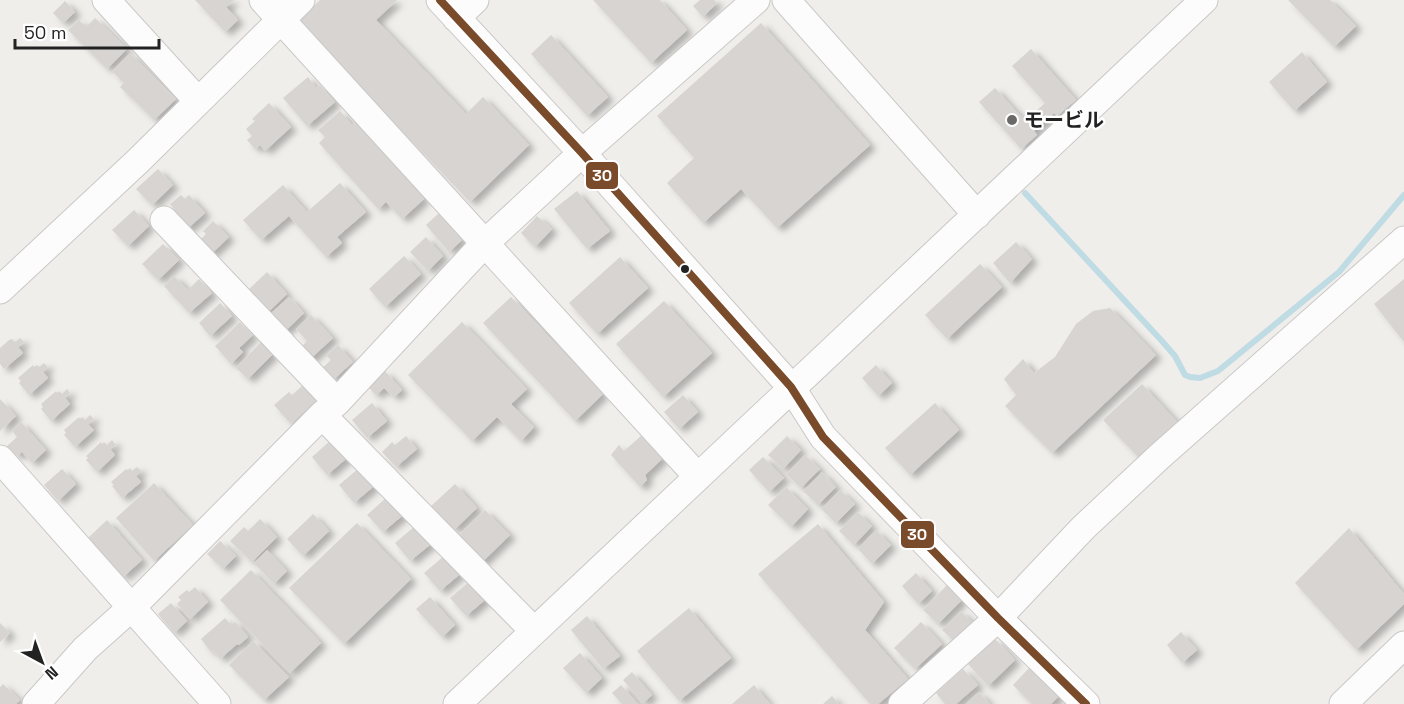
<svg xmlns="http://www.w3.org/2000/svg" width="1404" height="704" font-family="'Space Grotesk','Noto Sans JP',sans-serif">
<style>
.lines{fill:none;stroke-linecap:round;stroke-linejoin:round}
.stream{stroke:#bfdbe3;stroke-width:6}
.building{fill:#d7d4d2;filter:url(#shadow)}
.minor-casing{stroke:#c9c8c7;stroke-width:29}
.minor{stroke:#fdfcfc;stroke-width:27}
.bus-1-casing{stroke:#fff;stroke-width:12}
.bus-1{stroke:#7a4b2a;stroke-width:8}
.poi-dot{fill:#6a6968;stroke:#fff;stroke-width:2}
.bus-dot{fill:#222;stroke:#fff;stroke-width:2}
.labels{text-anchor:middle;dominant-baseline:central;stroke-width:4.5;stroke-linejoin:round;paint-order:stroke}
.poi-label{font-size:20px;font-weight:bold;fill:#222;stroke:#fff;text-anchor:start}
.line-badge{stroke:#fff;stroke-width:2}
.badge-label{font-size:16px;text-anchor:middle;font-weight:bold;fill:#fff}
</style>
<defs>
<filter id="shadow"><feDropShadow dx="6" dy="4" stdDeviation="3" flood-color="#0004"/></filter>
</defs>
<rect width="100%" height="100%" fill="#f0eeeb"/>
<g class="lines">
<path class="stream" d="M1025 193 1161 340 1175 356 1185 375 1190 377 1200 378 1218 371 1339 272 1404 195"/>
</g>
<path class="building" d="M195 0H234L226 7 238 20 225 32Z
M320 0H397L376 20 466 114 483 97 529 145 470 202 297 22Z
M593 0H660L687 30 651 63Z
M700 0H714L717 3 703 17 693 6Z
M1288 0H1330L1356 26 1334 47Z
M65 1 75 12 63 23 53 13Z
M95 18 127 49 107 69 68 30 79 20 86 27Z
M761 23 870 145 777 228 741 189 703 223 667 183 694 158 657 116Z
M551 35 608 97 587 116 531 54Z
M1031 49 1076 100 1057 116 1054 113 1034 131 1037 135 1021 149 979 102 995 88 1025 121 1045 103 1012 66Z
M1302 52 1327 82 1294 111 1269 82Z
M130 53 176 99 154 120 120 87 124 83 112 71Z
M308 77 316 88 320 85 335 102 307 126 283 98Z
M269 103 291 127 265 151 260 145 255 149 247 140 252 136 246 129 255 121 252 119Z
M340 111 352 125 355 122 424 199 402 219 386 202 378 209 319 143 325 137 318 130Z
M158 169 173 185 152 205 136 189Z
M340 183 366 212 337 237 342 243 326 257 289 216 261 240 243 220 283 185 307 212Z
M577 191 610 231 587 249 554 209Z
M181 195 185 199 189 195 205 213 186 230 171 213 174 209 170 204Z
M134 210 149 226 128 246 112 230Z
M439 213 462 240 449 252 426 225Z
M537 216 552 229 535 247 521 233Z
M213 221 229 237 210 255 198 242 206 234 203 231Z
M426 237 443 256 428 271 410 252Z
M1016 242 1032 259 1010 283 993 263Z
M163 244 179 260 158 280 142 264Z
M404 256 421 274 385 307 369 289Z
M620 257 648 288 597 334 569 303Z
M980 264 1002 287 947 339 925 315Z
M267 272 287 294 265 315 245 293Z
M174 276 188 290 199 279 212 293 189 313 164 286Z
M1404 279V342L1374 304Z
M289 297 304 313 283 333 267 317Z
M511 297 603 394 575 421 483 323Z
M664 301 712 353 663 397 616 344Z
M220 303 232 316 210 336 199 323Z
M1110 308 1156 355 1052 453 1005 406 1016 395 1004 379 1023 359 1034 373 1055 357 1076 324 1093 311Z
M311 315 333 338 308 361 298 350 307 341 296 329Z
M240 322 253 335 239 348 243 352 231 364 215 346Z
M462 322 527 389 511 404 534 427 521 441 497 417 472 441 408 375Z
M20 338 24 342 18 347 23 353 4 369 0 364V348L9 340 12 339 15 342Z
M261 342 273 354 248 379 236 368Z
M338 345 353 362 333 380 322 368 331 360 326 355Z
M44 363 48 367 43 372 48 378 29 395 19 383 21 381 18 378 33 365 34 367 37 365 39 367Z
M876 365 892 383 878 396 862 378Z
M385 371 402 390 394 397 384 388 376 395 368 387Z
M1142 384 1178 423 1140 459 1103 420Z
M303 385 317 400 291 424 274 405 289 392 292 395Z
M67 389 70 393 65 398 70 404 51 421 41 409 43 407 41 404 56 391 57 393 59 391 62 394Z
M683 395 698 412 679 429 664 412Z
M0 399 16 416 0 431Z
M372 403 387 421 367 438 352 420Z
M935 403 959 430 910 475 885 448Z
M90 415 94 419 88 424 94 430 75 447 64 435 66 433 64 430 79 417 80 419 82 417 85 420Z
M21 422 46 450 32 463 22 452 17 456 7 446 17 437 12 431Z
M406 436 417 449 396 467 382 452 392 442 395 445Z
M641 436 663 458 645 475 647 480 640 487 611 455 619 445 624 451Z
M787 436 801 450 783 469 768 455Z
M112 440 116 445 110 449 115 455 97 472 86 460 88 458 86 456 101 442 102 444 104 442 107 445Z
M331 440 347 458 327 475 312 457Z
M805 455 820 469 801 488 786 474Z
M763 457 784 478 769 492 749 470Z
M137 467 141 471 136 476 141 482 122 498 112 486 114 485 111 482 126 469 128 470 130 468 132 471Z
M359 468 374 486 354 503 339 485Z
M62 469 76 484 58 501 44 485Z
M822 472 836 487 818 505 803 491Z
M154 483 193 525 154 561 116 518Z
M455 484 477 508 454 530 431 506Z
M786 487 808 509 791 527 768 505Z
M840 490 855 504 836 523 821 509Z
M387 497 403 515 383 532 367 515Z
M485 510 510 535 480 564 455 539Z
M858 512 872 526 854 545 839 531Z
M313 514 329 531 303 556 287 539Z
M260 519 277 537 252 562 230 541 244 527 248 531Z
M107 520 142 560 123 577 88 538Z
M357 523 411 579 344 644 289 588Z
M818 524 884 602 865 630 908 679 878 704H870L758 574Z
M415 526 431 544 410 561 395 543Z
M1349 528 1404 594V604L1356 650 1295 583Z
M876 530 891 545 872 564 858 549Z
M220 541 236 556 223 569 207 554Z
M267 550 287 571 274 584 254 563Z
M444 556 460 574 440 591 424 573Z
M251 570 321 643 290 673 220 600Z
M916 573 932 591 918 604 902 586Z
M470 581 486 599 466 616 450 598Z
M947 585 962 600 938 624 923 610Z
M195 587 208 602 190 619 177 604 181 600 178 597 187 590 189 592Z
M430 597 455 625 442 637 416 609Z
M171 603 187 621 174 633 158 614Z
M689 608 731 658 679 701 637 651Z
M961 611 975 626 957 644 942 630Z
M587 616 620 656 603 669 571 630Z
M225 618 231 625 235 622 248 637 239 645 237 644 220 659 213 650 211 652 201 639Z
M921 622 942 644 915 669 894 648Z
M0 623 10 633 0 642Z
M1181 632 1197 650 1182 663 1167 645Z
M995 639 1015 660 988 686 968 664Z
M253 641 289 677 264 700 229 665Z
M580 653 602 678 586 693 563 668Z
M1030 667 1059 696 1051 704H1032L1013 685Z
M963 669 978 685 956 704H945L936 693Z
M632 672 652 695 643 703 623 680Z
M3 684 20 700 16 704H0V687Z
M621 685 638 704H622L612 693Z
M754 685 770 704H732Z
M979 692 990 704H966Z
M832 696 839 704H823Z"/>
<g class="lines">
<g class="minor-casing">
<path id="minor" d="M106 0 198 101
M263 0 698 477
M440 0 582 153 791 387 823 437 998 618 1086 704
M786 0 977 215
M456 18 475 0
M164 220 337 402
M0 290 138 161 301 0
M322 415 534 631
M0 459 217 704
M36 704 85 649 132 607 322 415 337 402 484 244 582 153 756 0
M457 704 1204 0
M902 704 998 618 1083 528 1160 456 1404 240
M1343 704 1404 645"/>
</g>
<use href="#minor" class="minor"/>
<g class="bus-1-casing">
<path id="bus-1" d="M440 0 582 153 791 387 823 437 998 618 1086 704"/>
</g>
<use href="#bus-1" class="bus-1"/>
</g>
<circle class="poi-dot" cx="1012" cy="120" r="6"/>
<circle class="bus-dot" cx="685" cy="269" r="5"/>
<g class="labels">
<g class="poi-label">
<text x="1024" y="120">モービル</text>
</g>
</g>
<g class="line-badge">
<rect x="585" y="161" width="34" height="29" rx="6" fill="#7a4b2a"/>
<rect x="900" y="520" width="35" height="29" rx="6" fill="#7a4b2a"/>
</g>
<g class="badge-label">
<text x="602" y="181">30</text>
<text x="917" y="540">30</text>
</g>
<g transform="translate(42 662) rotate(139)" stroke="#ffffff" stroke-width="4.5" paint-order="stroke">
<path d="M0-4.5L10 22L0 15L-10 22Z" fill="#222222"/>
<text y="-9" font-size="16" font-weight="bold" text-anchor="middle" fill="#222222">N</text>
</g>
<path d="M15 39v9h144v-9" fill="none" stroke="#222222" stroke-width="3"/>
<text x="24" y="39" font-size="18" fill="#222222" stroke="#ffffff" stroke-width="4.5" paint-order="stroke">50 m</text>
</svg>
